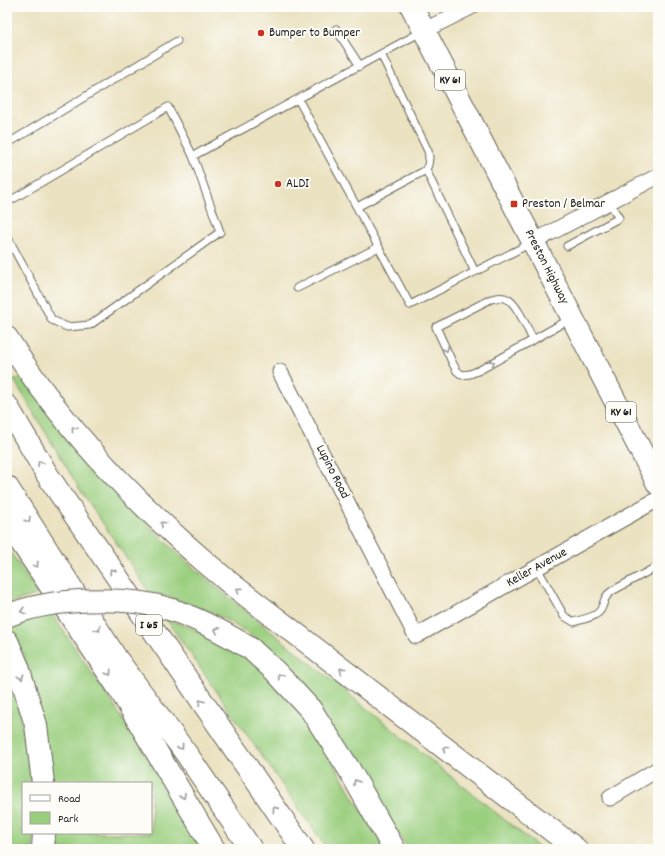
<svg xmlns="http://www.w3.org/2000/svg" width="665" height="856" font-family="Dekko,sans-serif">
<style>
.green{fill:#9bcf80;stroke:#5c764e}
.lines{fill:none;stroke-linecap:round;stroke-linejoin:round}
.lane-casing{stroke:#646156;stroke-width:9}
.street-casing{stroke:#646156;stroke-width:17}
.primary-casing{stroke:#646156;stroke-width:24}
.highway-casing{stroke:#646156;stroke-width:24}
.lane{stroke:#fff;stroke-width:7}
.street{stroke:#fff;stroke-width:15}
.primary{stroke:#fff;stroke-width:22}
.highway{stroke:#fff;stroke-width:22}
.highway-bridge-casing{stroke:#646156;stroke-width:24;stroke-linecap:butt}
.highway-bridge{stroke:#fff;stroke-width:22}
.oneway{stroke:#999}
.poi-dot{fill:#c8321e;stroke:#fdfcf7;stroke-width:1.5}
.labels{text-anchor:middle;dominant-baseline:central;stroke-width:4;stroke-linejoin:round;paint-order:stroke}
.shield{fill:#fdfcf7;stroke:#605f5e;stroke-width:1}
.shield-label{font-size:12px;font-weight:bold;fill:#1c1c1c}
.poi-label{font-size:13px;fill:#1c1c1c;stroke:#fdfcf7;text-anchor:start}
.street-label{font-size:13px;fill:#1c1c1c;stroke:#fdfcf7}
</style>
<rect width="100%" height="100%" fill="#fdfcf7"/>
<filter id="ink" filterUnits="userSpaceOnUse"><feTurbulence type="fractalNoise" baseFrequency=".025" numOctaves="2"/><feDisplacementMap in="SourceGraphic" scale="8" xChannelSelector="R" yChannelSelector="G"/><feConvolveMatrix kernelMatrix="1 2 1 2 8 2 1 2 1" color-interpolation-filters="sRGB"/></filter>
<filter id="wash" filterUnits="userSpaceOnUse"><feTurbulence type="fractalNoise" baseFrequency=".012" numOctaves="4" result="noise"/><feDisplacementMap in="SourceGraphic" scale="16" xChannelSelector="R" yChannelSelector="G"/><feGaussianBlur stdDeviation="0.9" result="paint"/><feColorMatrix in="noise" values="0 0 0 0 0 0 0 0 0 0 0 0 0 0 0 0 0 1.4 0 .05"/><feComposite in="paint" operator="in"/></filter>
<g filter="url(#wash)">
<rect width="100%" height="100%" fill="#ebe2c1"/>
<path class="green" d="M21 377 122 499 180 556 211 583 541 849H408L322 713 296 676 265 644 230 622 211 612 172 598 150 593 79 488 14 380Z
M7 547 38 594 7 604Z
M52 614 135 737 201 849H53V833H151V783H51L25 658 11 625Z
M166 619 207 634 259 666 291 699 334 764 384 849H327Z
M7 666C19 705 27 743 32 783H23V833H34L33 849H7Z"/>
</g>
<g filter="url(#ink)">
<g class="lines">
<g class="lane-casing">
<path id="lane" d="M336 29 360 66
M381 54 428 151C430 158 429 164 426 170L475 272
M298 99 410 305 531 243
M7 144 177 41
M193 156 423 31
M7 204 8 202 168 107 193 156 220 232 90 325 67 327 52 320 7 236
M357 207 426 170
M567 246 619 218 609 202
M297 288 379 247
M533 340 480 370 470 374 462 375 457 371 453 364 436 327 491 299C497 298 502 296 507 299 517 303 528 330 533 340L570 319
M537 568 564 616 574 622C583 619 599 617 602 607 605 599 605 596 612 591L658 566"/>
</g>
<g class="street-casing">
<path id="street" d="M425 30 471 7
M533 242 658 176
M280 372 416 636 658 499
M610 798 658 769"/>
</g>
<g class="primary-casing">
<path id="primary" d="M412 7 658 484"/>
</g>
<g class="highway-casing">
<path id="highway" d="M7 338C66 433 145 513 230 583L576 849
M7 406 48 476 303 849
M7 487 116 658 188 756 251 849
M7 521 120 690 214 849
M7 641 18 667 36 725 43 783
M251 649 276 672 311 710 349 769 394 849
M43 849 44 833"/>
</g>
<use href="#lane" class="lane"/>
<use href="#street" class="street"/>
<use href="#primary" class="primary"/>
<use href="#highway" class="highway"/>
<g class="highway-bridge-casing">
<path id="highway-bridge" d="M7 616C49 598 125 595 169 609 198 618 225 633 251 649"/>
</g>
<use href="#highway-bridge" class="highway-bridge"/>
</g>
<defs><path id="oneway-chevron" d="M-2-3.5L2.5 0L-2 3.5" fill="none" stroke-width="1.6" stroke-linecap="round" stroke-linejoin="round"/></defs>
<g class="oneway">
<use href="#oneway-chevron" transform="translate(446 349) rotate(66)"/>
<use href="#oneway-chevron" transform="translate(492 363) rotate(-29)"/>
<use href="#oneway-chevron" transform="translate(74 429) rotate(-129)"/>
<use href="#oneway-chevron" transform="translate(40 463) rotate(-121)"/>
<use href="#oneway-chevron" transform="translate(28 520) rotate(57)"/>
<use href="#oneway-chevron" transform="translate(163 524) rotate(-137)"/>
<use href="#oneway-chevron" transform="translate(36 565) rotate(56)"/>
<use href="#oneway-chevron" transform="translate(112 571) rotate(-124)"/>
<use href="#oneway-chevron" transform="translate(239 590) rotate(-143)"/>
<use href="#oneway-chevron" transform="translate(23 611) rotate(165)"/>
<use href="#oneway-chevron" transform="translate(98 629) rotate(57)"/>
<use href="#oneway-chevron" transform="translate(217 630) rotate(-153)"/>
<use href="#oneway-chevron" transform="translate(342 670) rotate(-142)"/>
<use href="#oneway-chevron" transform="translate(109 673) rotate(56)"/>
<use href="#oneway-chevron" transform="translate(280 676) rotate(-133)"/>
<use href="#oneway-chevron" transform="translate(21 677) rotate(72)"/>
<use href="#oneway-chevron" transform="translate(201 702) rotate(-124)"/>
<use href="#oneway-chevron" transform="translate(181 747) rotate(54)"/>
<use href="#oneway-chevron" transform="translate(445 749) rotate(-143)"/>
<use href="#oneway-chevron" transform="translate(356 782) rotate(-119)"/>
<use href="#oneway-chevron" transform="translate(183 796) rotate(59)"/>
<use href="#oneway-chevron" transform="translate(275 809) rotate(-125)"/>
</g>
</g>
<g class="poi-dot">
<circle cx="261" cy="33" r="4"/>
<circle cx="278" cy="184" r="4"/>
<rect x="510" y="200" width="8" height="8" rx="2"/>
</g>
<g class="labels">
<g class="shield">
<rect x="435" y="70" width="30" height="20" rx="3"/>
<rect x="606" y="402" width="30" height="20" rx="3"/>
<rect x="136" y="615" width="26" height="20" rx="3"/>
</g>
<g class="shield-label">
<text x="450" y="80">KY 61</text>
<text x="621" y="412">KY 61</text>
<text x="149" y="625">I 65</text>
</g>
<g class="poi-label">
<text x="269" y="33">Bumper to Bumper</text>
<text x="286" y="184">ALDI</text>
<text x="522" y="204">Preston / Belmar</text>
</g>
<g class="street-label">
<text transform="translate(546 267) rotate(63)">Preston Highway</text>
<text transform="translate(332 472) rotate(63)">Lupino Road</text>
<text transform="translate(537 568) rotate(-29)">Keller Avenue</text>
</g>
</g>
<rect width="665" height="856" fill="none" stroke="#fdfcf7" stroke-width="24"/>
<rect x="22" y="782" width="130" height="52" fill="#fdfcf7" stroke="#a3a29f"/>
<rect x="30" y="795" width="20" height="6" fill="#ffffff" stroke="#a3a29f"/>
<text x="58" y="802" font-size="12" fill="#1c1c1c">Road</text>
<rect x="30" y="812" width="20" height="12" fill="#9bcf80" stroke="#a3a29f"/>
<text x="58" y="822" font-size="12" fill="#1c1c1c">Park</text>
</svg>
